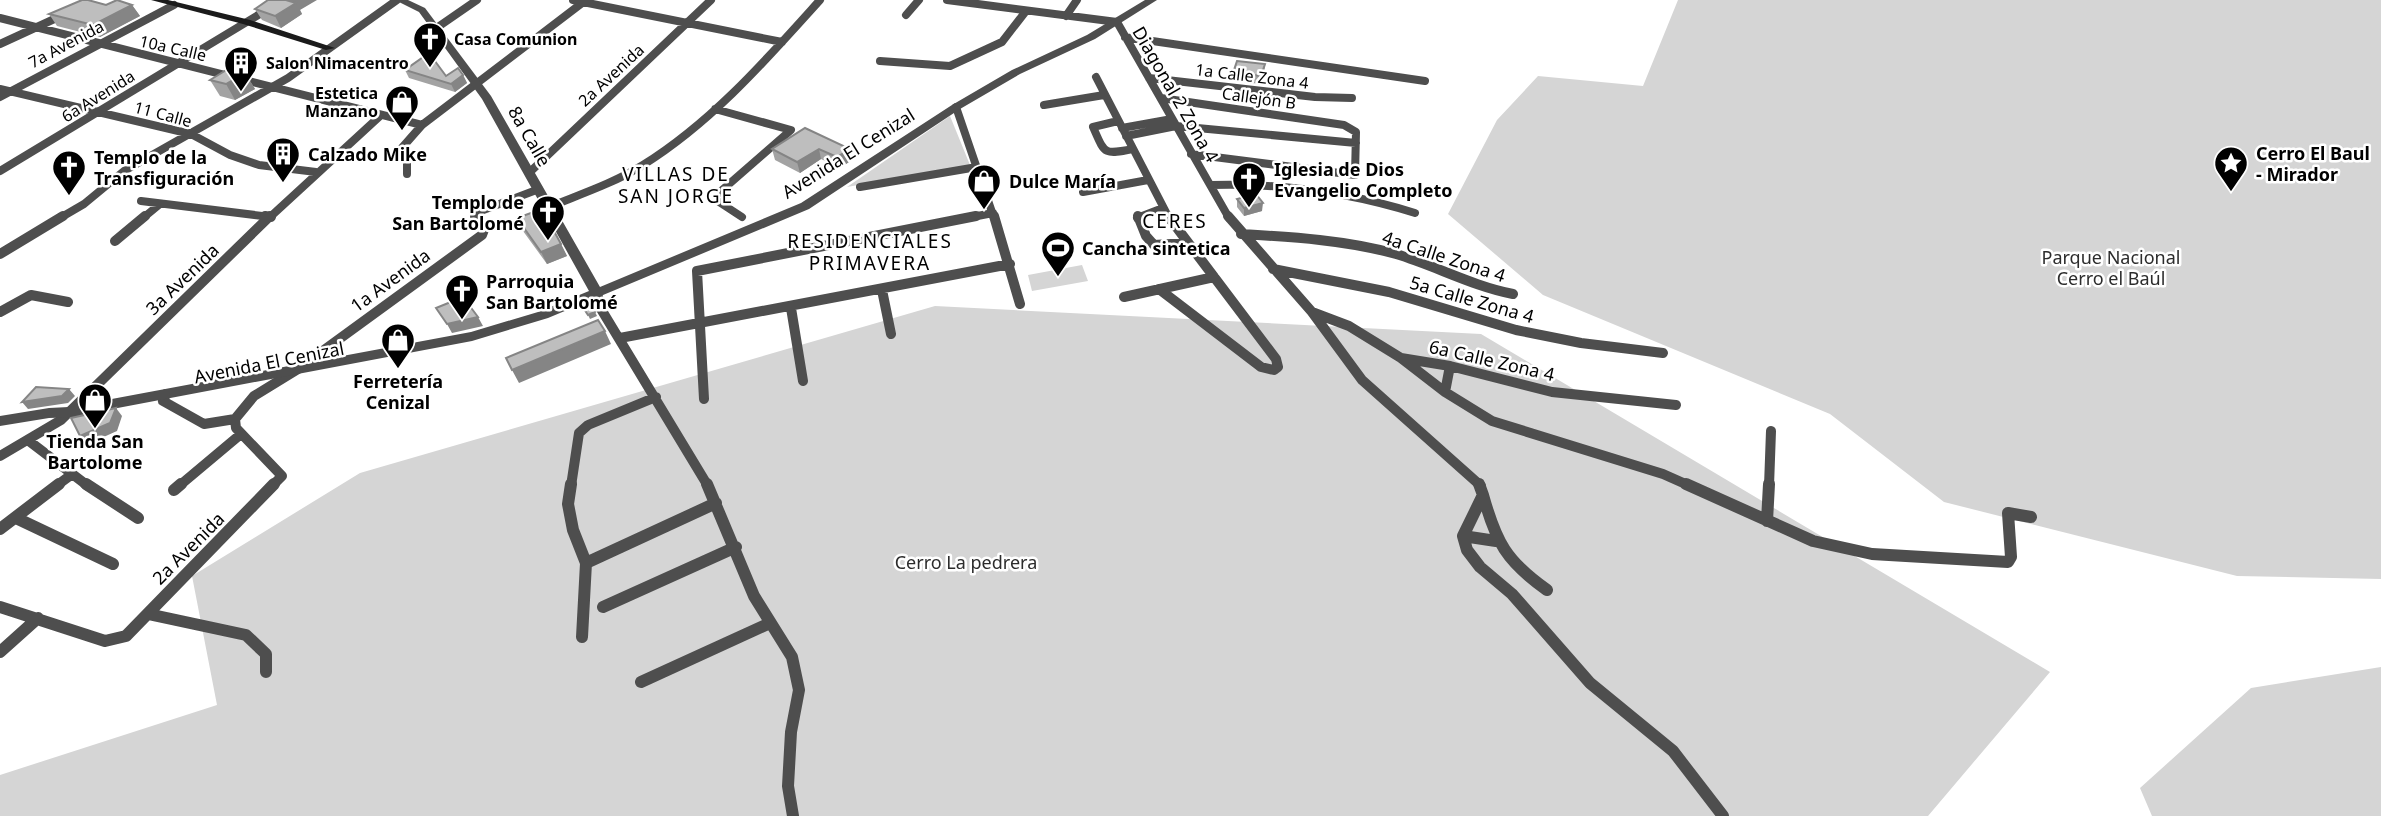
<svg xmlns="http://www.w3.org/2000/svg" width="2381" height="816" font-family="'Noto Sans',sans-serif">
<style>
.green{fill:#d5d5d5}
.lines{fill:none;stroke-linecap:round;stroke-linejoin:round}
.minor-far2{stroke:#4e4e4e;stroke-width:8}
.minor-far1{stroke:#4e4e4e;stroke-width:10}
.minor{stroke:#4e4e4e;stroke-width:12}
.tertiary{fill:#4e4e4e;fill-rule:evenodd}
.secondary{fill:#1b1b1b;fill-rule:evenodd}
.wall{fill:#a3a3a3}
.shaded-wall{fill:#858585}
.building{fill:#bebebe;stroke:#858585;stroke-width:2}
.labels{text-anchor:middle;dominant-baseline:central;stroke-width:5;stroke-linejoin:round;paint-order:stroke}
.far-poi-label{font-size:16px;font-weight:bold;fill:#000;stroke:#fff;text-anchor:start}
.far-street-label{font-size:16px;fill:#000;stroke:#fff}
.street-label{font-size:18px;fill:#000;stroke:#fff}
.poi-label{font-size:18px;font-weight:bold;fill:#000;stroke:#fff;text-anchor:start}
.park-label{font-size:18px;fill:#2c2c2c;stroke:#fff}
.neighbourhood-label{font-size:19px;letter-spacing:2px;fill:#000;stroke:#fff}
</style>
<rect width="100%" height="100%" fill="#fff"/>
<path class="green" d="M1678 0H2381V579L2237 576 1944 502 1830 414 1543 295 1448 214 1497 120 1538 76 1643 86Z
M950 116 970 165 847 187Z
M1082 265 1088 281 1032 291 1028 275Z
M935 306 1481 334 2050 672 1928 816H0V775L217 705 192 576 360 473Z
M2381 667V816H2152L2140 788 2251 688Z"/>
<g class="lines">
<path class="minor-far2" d="M573 0 782 42
M947 0 1117 22 1229 218
M906 15 919 0
M1066 16 1077 0
M0 18 422 125
M435 29 477 0
M1125 37 1425 81
M0 44 63 15
M880 61 950 66 1002 42 1026 11
M1096 77 1169 218
M1149 78 1315 97 1352 98
M0 89 191 134 230 155 259 165 316 172
M0 97 174 5
M1161 98 1344 125 1356 132 1355 175 1191 154
M1044 105 1104 95
M956 107 994 218
M715 109 791 130 713 198 742 217
M1118 121 1093 127C1105 154 1103 155 1133 149
M1122 128 1172 119
M1126 136 1176 126 1356 143
M0 171 283 0
M531 171 711 0
M407 174V154L400 150 422 125 586 0
M1211 185C1281 183 1348 192 1415 213
M860 187 977 167
M1083 192 1148 180
M141 201 271 217
M549 207C581 194 614 183 643 165 712 122 766 60 820 0
M60 218 84 204 124 171 288 78 397 0
M143 218 160 204
M269 218 380 116
M476 218 478 212 539 189
M967 218 993 213
M1137 218 1163 208"/>
<path class="minor-far1" d="M265 216 271 217
M994 216 1020 304
M1138 216 1146 236 1154 245 1188 243
M1228 216 1312 312 1362 380 1481 486
M1241 234C1293 237 1346 240 1396 254 1436 266 1472 286 1513 294
M115 241 145 216
M0 254 63 216
M1273 269 1389 292 1516 330 1581 343 1663 353
M1159 289 1261 367 1274 370 1278 367 1276 359 1168 216
M882 290 891 334
M597 293 601 309 708 486
M1124 297 1214 277
M791 308 803 381
M0 312 31 295 68 302
M1312 312 1349 326 1401 358 1450 366 1552 392 1676 405
M620 338 1010 264
M1401 358 1445 392 1492 421 1663 474 1690 486
M1445 392 1450 366
M166 394 163 401 204 424 235 419
M704 399 697 271 976 216
M29 441 88 486
M0 456 61 420 270 216
M56 486 71 475
M179 486 241 434
M272 486 282 476 236 428 235 419 254 396 298 369 482 235 485 227 475 216
M571 486 579 433 588 425 656 397
M1769 486 1771 431"/>
<path class="minor" d="M86 484 138 518
M571 484 568 504 573 530 586 563 582 637
M707 484 754 596 792 657 799 690 791 732 788 786 793 816
M1479 484 1483 495 1463 536 1467 550 1480 567 1512 594 1590 683 1673 751 1723 816
M1686 484 1813 541 1872 554 2008 562 2011 557 2008 513 2031 517
M174 490 181 484
M1483 495C1496 542 1506 561 1547 590
M16 518 113 564
M1767 521 1769 484
M0 529 59 484
M1463 536 1496 541
M586 563 716 503
M0 607 105 641 126 636 274 484
M603 607 736 547
M148 614 246 635 266 654V672
M0 652 38 618
M641 682 770 623"/>
<path class="tertiary" d="M395 0H408L425 8 491 96 600 287 801 203 952 105 1012 70 1087 35 1145 0H1157L1095 39 1020 74 960 109 809 209 548 318 472 341 86 414 80 417 49 418 0 426V416L49 408 69 407 471 332 538 312 589 291 482 99 419 12Z"/>
<path class="secondary" d="M151 0H168L250 20 335 48 326 50 243 24Z"/>
</g>
<path class="wall" d="M106 5H132L140 16 100 37 57 26 49 14Z
M255 9 300 10 302 14 281 28 262 20Z
M405 70 446 76 463 75 467 83 455 92 409 78Z
M245 73 255 89 235 100 220 96 210 80Z
M1233 73H1264L1261 84 1233 81Z
M772 149H850L852 160 840 168 821 159 800 173 775 160Z
M1237 199 1262 211 1244 216 1237 207Z
M517 218 561 244 567 256 547 264 523 231Z"/>
<path class="shaded-wall" d="M292 0H317L300 10 302 14 281 28 275 16Z
M132 5 140 16 100 37 93 25Z
M1265 64 1264 73 1261 84V76Z
M245 73 255 89 235 100 226 84Z
M463 75 467 83 455 92 451 84Z
M819 149 821 159 800 173 797 162Z
M850 149 852 160 840 168 837 157Z
M1263 203 1262 211 1244 216V208Z
M561 244 567 256 547 264 541 252Z
M595 312 597 316 590 319 588 315Z
M478 317 483 326 452 333 447 324Z
M605 331 611 344 519 383 512 370Z
M69 389 75 396 68 403 28 409 22 402Z
M116 408 122 416 117 431 88 444 80 436Z"/>
<path class="building" d="M82 0H88L106 5 117 0 132 5 93 25 49 14Z
M268 0H292L289 1 296 3 275 16 255 9Z
M429 53 446 76 458 68 463 75 451 84 405 70Z
M1237 61 1265 64 1261 76 1233 73Z
M228 69 245 73 226 84 210 80Z
M805 128 850 149 837 157 819 149 797 162 772 149Z
M1256 194 1263 203 1244 208 1237 199Z
M542 209 561 244 541 252 517 218Z
M463 297 478 317 447 324 436 308Z
M591 302 595 312 588 315 582 306Z
M598 320 605 331 512 370 506 358Z
M36 387 69 389 62 396 22 402Z
M116 408 110 423 80 436 71 418Z"/>
<defs>
<g id="church-pin" transform="scale(1.75)"><path d="M0 17L-7.5 6A9.5 9.5 0 1 1 7.5 6Z" fill="#000" stroke="#fff"/><path d="M-1.2-6h2.4v3.5h3.3v2.4h-3.3V6h-2.4V-.1h-3.3v-2.4h3.3Z" fill="#fff"/></g>
<g id="building-pin" transform="scale(1.75)"><path d="M0 17L-7.5 6A9.5 9.5 0 1 1 7.5 6Z" fill="#000" stroke="#fff"/><path d="M-4-6H4V6H1V3H-1V6H-4ZM-2.5-4.3h1.7v1.8h-1.7ZM.8-4.3h1.7v1.8H.8ZM-2.5-1h1.7V.8h-1.7ZM.8-1h1.7V.8H.8Z" fill="#fff"/></g>
<g id="shop-pin" transform="scale(1.75)"><path d="M0 17L-7.5 6A9.5 9.5 0 1 1 7.5 6Z" fill="#000" stroke="#fff"/><path d="M-5-2.5h2.3a2.7 3.5 0 0 1 5.4 0H5L5.5 6h-11ZM-1.5-2.5h3a1.5 2.3 0 0 0-3 0Z" fill="#fff"/></g>
<g id="sight-pin" transform="scale(1.75)"><path d="M0 17L-7.5 6A9.5 9.5 0 1 1 7.5 6Z" fill="#000" stroke="#fff"/><path d="M0-6L1.8-2.2L6-1.7L2.9 1.2L3.7 5.4L0 3.3L-3.7 5.4L-2.9 1.2L-6-1.7L-1.8-2.2Z" fill="#fff"/></g>
<g id="stadium-pin" transform="scale(1.75)"><path d="M0 17L-7.5 6A9.5 9.5 0 1 1 7.5 6Z" fill="#000" stroke="#fff"/><path d="M0-5a6.5 5 0 1 0 0 10a6.5 5 0 1 0 0-10ZM-3.5-1.8h7v3.6h-7Z" fill="#fff"/></g>
</defs>
<g fill-rule="evenodd">
<use href="#church-pin" x="430" y="39"/>
<use href="#building-pin" x="241" y="63"/>
<use href="#shop-pin" x="402" y="102"/>
<use href="#building-pin" x="283" y="154"/>
<use href="#sight-pin" x="2231" y="163"/>
<use href="#church-pin" x="69" y="167"/>
<use href="#church-pin" x="1249" y="179"/>
<use href="#shop-pin" x="984" y="181"/>
<use href="#church-pin" x="548" y="212"/>
<use href="#stadium-pin" x="1058" y="248"/>
<use href="#church-pin" x="462" y="291"/>
<use href="#shop-pin" x="398" y="340"/>
<use href="#shop-pin" x="95" y="400"/>
</g>
<g class="labels">
<g class="far-poi-label">
<text x="454" y="39">Casa Comunion</text>
<text x="266" y="63">Salon Nimacentro</text>
<text x="378" y="93" text-anchor="end">Estetica<tspan x="378" dy="18">Manzano</tspan></text>
</g>
<g class="far-street-label">
<text transform="translate(66 44) rotate(-28)">7a Avenida</text>
<text transform="translate(173 48) rotate(13)">10a Calle</text>
<text transform="translate(611 75) rotate(-43)">2a Avenida</text>
<text transform="translate(1252 76) rotate(7)">1a Calle Zona 4</text>
<text transform="translate(98 96) rotate(-32)">6a Avenida</text>
<text transform="translate(1259 98) rotate(8)">Callejón B</text>
<text transform="translate(163 114) rotate(15)">11 Calle</text>
</g>
<g class="street-label">
<text transform="translate(1176 94) rotate(60)">Diagonal 2 Zona 4</text>
<text transform="translate(530 136) rotate(60)">8a Calle</text>
<text transform="translate(848 153) rotate(-32)">Avenida El Cenizal</text>
<text transform="translate(1444 256) rotate(18)">4a Calle Zona 4</text>
<text transform="translate(182 279) rotate(-44)">3a Avenida</text>
<text transform="translate(390 280) rotate(-36)">1a Avenida</text>
<text transform="translate(1472 299) rotate(16)">5a Calle Zona 4</text>
<text transform="translate(1492 360) rotate(13)">6a Calle Zona 4</text>
<text transform="translate(269 362) rotate(-11)">Avenida El Cenizal</text>
<text transform="translate(188 548) rotate(-45)">2a Avenida</text>
</g>
<g class="poi-label">
<text x="2256" y="153">Cerro El Baul<tspan x="2256" dy="21">- Mirador</tspan></text>
<text x="308" y="154">Calzado Mike</text>
<text x="94" y="157">Templo de la<tspan x="94" dy="21">Transfiguración</tspan></text>
<text x="1274" y="169">Iglesia de Dios<tspan x="1274" dy="21">Evangelio Completo</tspan></text>
<text x="1009" y="181">Dulce María</text>
<text x="524" y="202" text-anchor="end">Templo de<tspan x="524" dy="21">San Bartolomé</tspan></text>
<text x="1082" y="248">Cancha sintetica</text>
<text x="486" y="281">Parroquia<tspan x="486" dy="21">San Bartolomé</tspan></text>
<text x="398" y="381" text-anchor="middle">Ferretería<tspan x="398" dy="21">Cenizal</tspan></text>
<text x="95" y="441" text-anchor="middle">Tienda San<tspan x="95" dy="21">Bartolome</tspan></text>
</g>
<g class="park-label">
<text x="2111" y="257">Parque Nacional<tspan x="2111" dy="21">Cerro el Baúl</tspan></text>
<text x="966" y="562">Cerro La pedrera</text>
</g>
<g class="neighbourhood-label">
<text x="676" y="174">VILLAS DE<tspan x="676" dy="22">SAN JORGE</tspan></text>
<text x="1175" y="221">CERES</text>
<text x="870" y="241">RESIDENCIALES<tspan x="870" dy="22">PRIMAVERA</tspan></text>
</g>
</g>
</svg>
